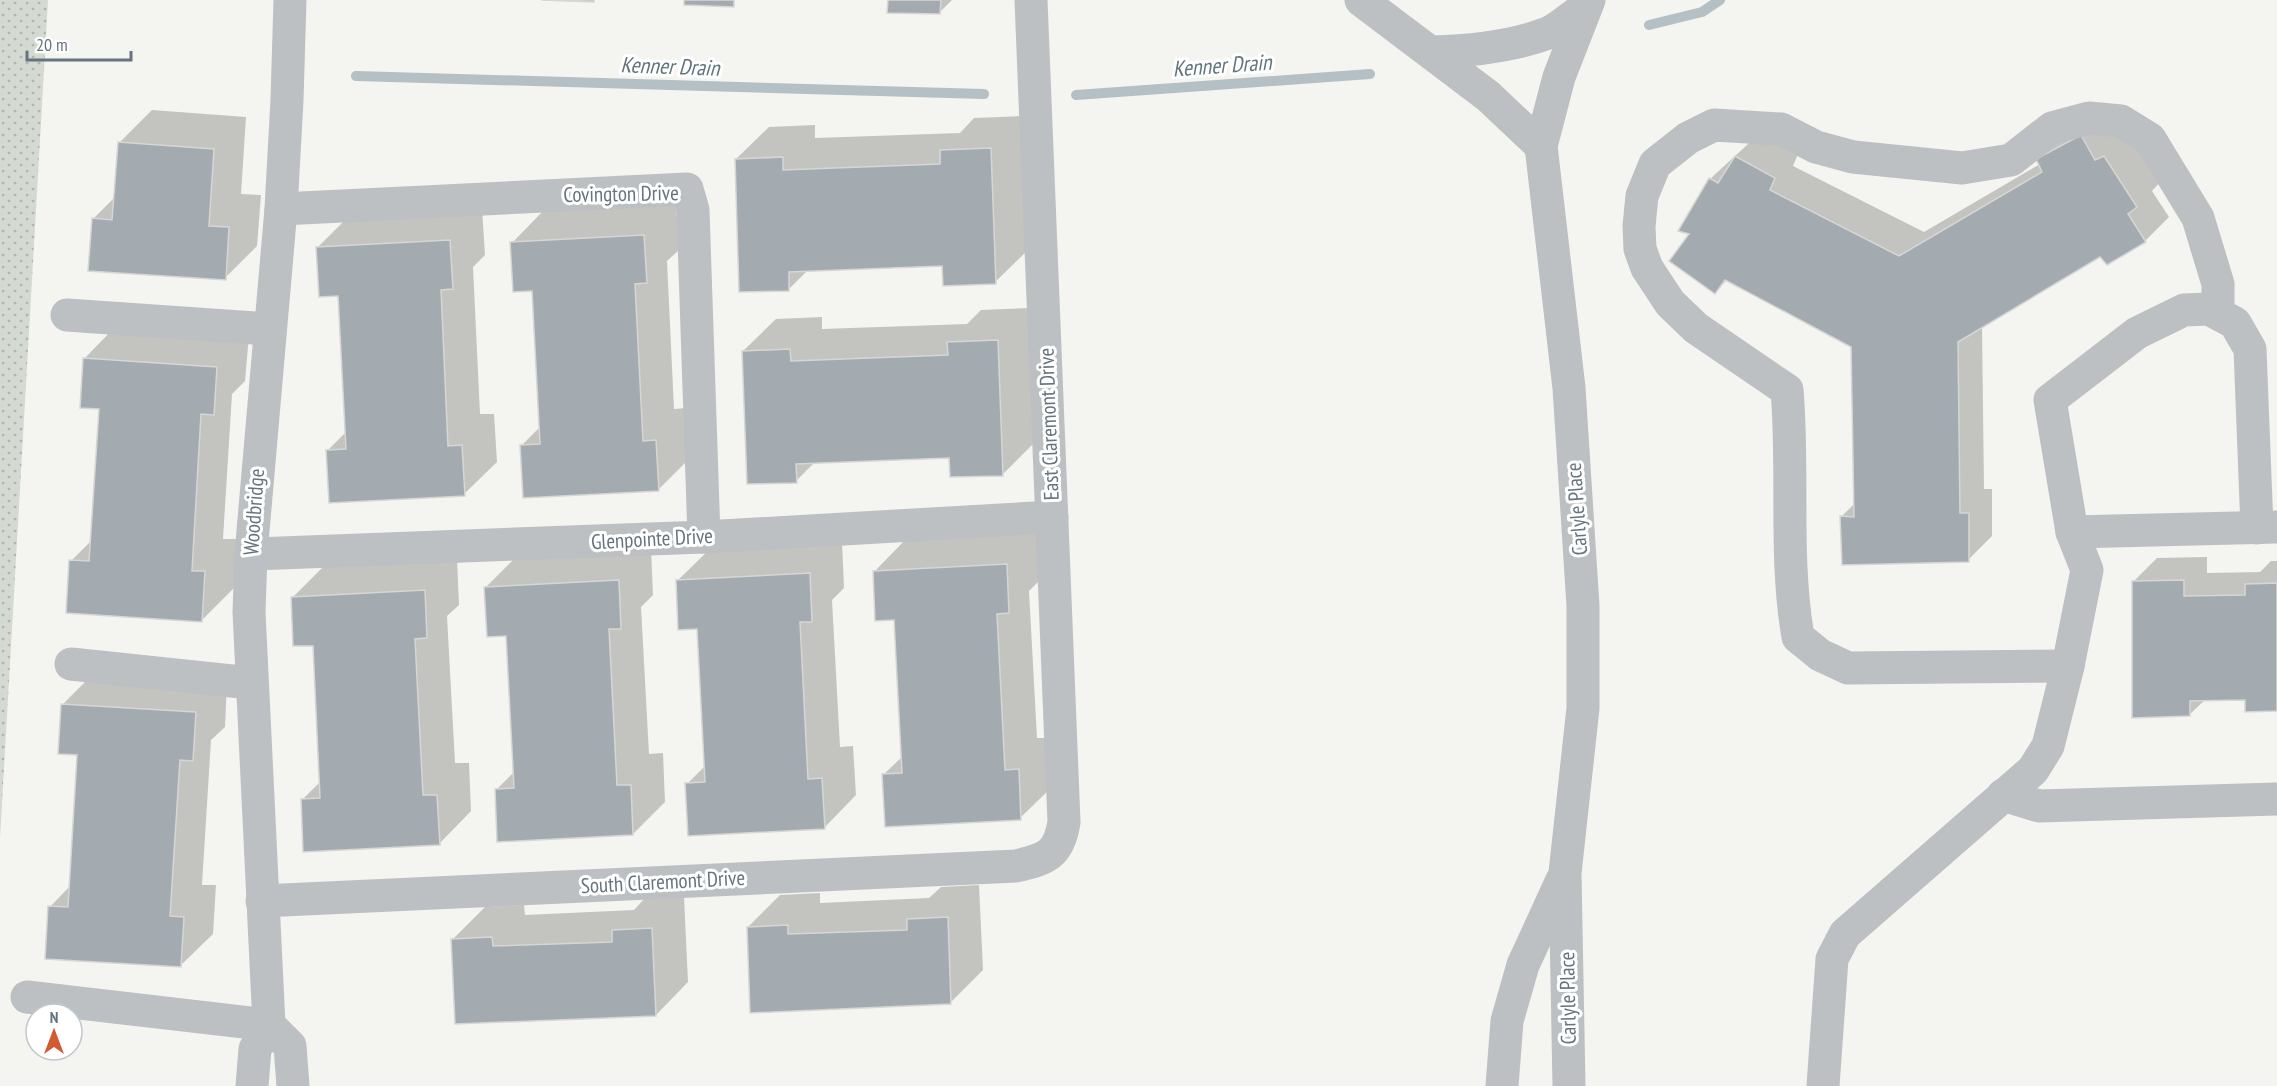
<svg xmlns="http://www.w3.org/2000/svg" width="2277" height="1086" font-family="'PT Sans Narrow',sans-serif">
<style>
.grass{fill:url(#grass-dots)}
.shadow{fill:#0003}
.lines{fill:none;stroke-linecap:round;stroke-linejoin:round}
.stream{stroke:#b5c0c4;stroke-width:10}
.building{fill:#a4abb0;stroke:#d6d6d4;stroke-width:1.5}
.minor{stroke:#bcc0c3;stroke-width:33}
.labels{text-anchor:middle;stroke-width:6;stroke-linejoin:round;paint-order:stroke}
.street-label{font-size:21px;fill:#66747f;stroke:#fff}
.water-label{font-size:22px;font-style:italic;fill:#62757c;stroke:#fff}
</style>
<defs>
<pattern id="grass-dots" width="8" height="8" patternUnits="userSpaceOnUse" patternTransform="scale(1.5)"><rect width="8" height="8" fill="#d4d9d1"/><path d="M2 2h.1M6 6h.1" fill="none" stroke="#b0b5af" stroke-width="1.8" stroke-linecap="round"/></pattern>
</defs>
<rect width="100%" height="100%" fill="#f4f4f1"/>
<!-- grass -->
<path class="grass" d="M0 0H48L0 838Z"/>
<!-- shadow -->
<g class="shadow">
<path d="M889 0H952L939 13Z"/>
<path d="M152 110 246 117 241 194 261 195 257 246 225 278 94 218 115 197 119 143Z"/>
<path d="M1023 116 1028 250 995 282 944 265 808 270 789 289 736 159 769 127 815 125V138L960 133 974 118Z"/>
<path d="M1760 133 1798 154 1793 166 1924 232 2040 164 2038 160 2062 135 2128 133 2160 182 2152 191 2169 217 2145 241 2100 255 1982 326 1984 489H1992V536L1968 560 1841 517 1855 503 1853 346 1727 280 1715 292 1691 234 1710 179Z"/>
<path d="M676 203 679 250 667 261 674 409 688 408 691 457 659 489 522 445 541 426 533 289 512 243 544 210Z"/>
<path d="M482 209 485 255 473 267 480 414H494L497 462 464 494 328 450 346 432 339 294 317 248 350 215Z"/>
<path d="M1030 308 1035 442 1003 474 951 456 816 461 796 481 743 351 776 319 822 317V329L967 324 981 310Z"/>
<path d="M116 326 249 335 245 381 232 394 223 539H237L234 588 202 620 71 561 92 540 100 408 84 359Z"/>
<path d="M1038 533 1041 579 1029 591 1037 738H1050L1053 786 1020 818 884 774 903 756 896 618 874 572 906 539Z"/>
<path d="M842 542 844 588 832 600 840 747 853 746 856 795 824 828 687 784 706 765 699 628 677 581 710 549Z"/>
<path d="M651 549 653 595 641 607 649 754 663 753 665 802 633 834 496 790 515 771 508 634 486 587 518 555Z"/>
<path d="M2207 557V573L2260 572 2271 561H2277V709L2247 699 2205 700 2189 715 2133 582 2157 558Z"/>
<path d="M457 558 459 605 447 616 455 763H469L471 811 439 844 302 800 321 781 314 644 292 598 325 565Z"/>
<path d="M95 672 227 681 225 727 211 740 202 885H216L213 934 180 966 50 907 71 885 79 753 63 704Z"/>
<path d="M979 885 983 970 950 1003 748 927 780 895 820 893V903L929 898 941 887Z"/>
<path d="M684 897 688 982 656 1015 453 939 485 907 524 905 525 915 634 910 645 898Z"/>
</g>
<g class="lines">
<!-- stream -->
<g class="stream">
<path d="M1649 25 1702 12 1720 0"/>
<path d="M356 76 984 94"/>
<path d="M1076 95 1370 74"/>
</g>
</g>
<!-- building -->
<g class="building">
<path d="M541 0H594V2Z"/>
<path d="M684 0H734V7L684 5Z"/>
<path d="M888 0H941L940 14 887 13Z"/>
<path d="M2081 135 2095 160 2104 156 2137 207 2128 214 2146 242 2107 265 2100 257 1958 342 1960 513H1969V562L1842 565 1840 516 1854 517 1851 347 1725 280 1715 294 1669 261 1689 234 1678 231 1709 178 1718 183 1735 156 1775 178 1770 190 1899 256 2042 172 2036 159Z"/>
<path d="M118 142 214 149 209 226 229 227 226 280 88 271 92 218 112 220Z"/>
<path d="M991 148 996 284 943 286 942 266 789 272V291L739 292 735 159 783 157V170L940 164V150Z"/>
<path d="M644 235 647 283 635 284 643 441 656 440 659 491 523 498 520 445 540 444 532 291 513 292 510 242Z"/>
<path d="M450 240 453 289 441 290 448 446 462 445 465 496 329 503 326 450 346 449 338 296 319 297 316 247Z"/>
<path d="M998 340 1003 476 950 477 949 458 796 464 797 483 747 484 742 351 790 349 791 361 948 355 947 342Z"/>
<path d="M83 358 217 367 214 415 201 414 192 571H205L202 622 66 613 69 560 89 561 99 409 80 408Z"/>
<path d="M1007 564 1009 613 997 614 1005 770 1019 769 1021 820 885 827 882 774 902 773 894 620 875 621 873 571Z"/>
<path d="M810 573 812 622H800L808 779 822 778 825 829 688 836 685 783 705 782 697 629 678 630 676 580Z"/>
<path d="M619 580 621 629H609L617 785H631L633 835 497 842 495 789 514 788 506 636 487 637 484 587Z"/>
<path d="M2184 580V596L2245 595V584L2277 583V711L2245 712V700L2190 701V716L2132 718V581Z"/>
<path d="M425 590 427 638 415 639 423 795H437L440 845 303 852 301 799 320 798 313 646H293L291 597Z"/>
<path d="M61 704 196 712 193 761 180 760 170 916 184 917 181 967 45 959 48 906 68 907 77 755 58 754Z"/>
<path d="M948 917 951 1004 750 1013 747 927 788 925V934L907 930V919Z"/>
<path d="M652 928 656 1016 455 1024 451 939 492 937 493 946 612 942V930Z"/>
</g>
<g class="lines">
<!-- minor -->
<g class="minor">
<path d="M1361 0 1488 96 1541 146"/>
<path d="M1431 52C1470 51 1511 47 1548 33 1560 28 1572 16 1583 9"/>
<path d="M281 209 687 189 693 210 704 537"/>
<path d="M67 315 269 329"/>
<path d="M2072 532 2277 527"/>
<path d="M251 554 704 537 1052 517"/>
<path d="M71 664 251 683"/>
<path d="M2068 666 1848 668 1820 655 1798 637C1784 556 1794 471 1787 390L1696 328 1670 303 1647 268 1640 249 1639 226 1642 196 1655 164 1688 138 1714 125 1781 129 1816 147 1853 157 1962 168 2011 160 2052 128 2089 118 2121 121 2150 139 2198 218 2218 284V313"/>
<path d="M2003 795 2039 806 2277 799"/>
<path d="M262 901 1016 866C1046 859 1059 855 1064 822L1031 0"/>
<path d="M27 997 269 1025"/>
<path d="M269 1025 290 1046 293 1086"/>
<path d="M252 1086 255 1049 269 1025 249 612 251 554 281 209 287 100 290 0"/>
<path d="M1502 1086 1507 1021 1523 965 1562 880"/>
<path d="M1569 1086 1565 873 1583 708V606L1569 388 1541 146 1559 77 1589 0"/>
<path d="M1823 1086 1832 959 1845 934 2033 770 2048 746 2068 666 2087 570 2072 532 2050 400 2137 333 2184 310 2209 309 2235 323 2250 349 2257 528"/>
</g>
</g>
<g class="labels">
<!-- street labels -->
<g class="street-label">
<text transform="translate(621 194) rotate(-1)" y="7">Covington Drive</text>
<text transform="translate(1049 424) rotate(-92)" y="7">East Claremont Drive</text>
<text transform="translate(1577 509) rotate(-94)" y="7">Carlyle Place</text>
<text transform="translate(254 512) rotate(-86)" y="7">Woodbridge</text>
<text transform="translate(652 539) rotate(-3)" y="7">Glenpointe Drive</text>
<text transform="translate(663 882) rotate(-3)" y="7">South Claremont Drive</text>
<text transform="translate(1568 998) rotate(-91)" y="7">Carlyle Place</text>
</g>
<!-- water labels -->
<g class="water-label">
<text transform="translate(1222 65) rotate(-4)" y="8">Kenner Drain</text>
<text transform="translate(670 66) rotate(2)" y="8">Kenner Drain</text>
</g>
</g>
<!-- north arrow -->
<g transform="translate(54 1032)"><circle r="28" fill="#ffffff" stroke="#c2c7cc" stroke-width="1.5"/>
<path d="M0-4.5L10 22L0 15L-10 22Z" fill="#d25933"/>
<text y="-9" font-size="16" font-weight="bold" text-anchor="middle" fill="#66747f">N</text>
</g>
<!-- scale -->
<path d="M27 51v9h104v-9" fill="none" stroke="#66747f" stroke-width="3"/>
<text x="36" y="51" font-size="18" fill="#66747f" stroke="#ffffff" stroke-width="4.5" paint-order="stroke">20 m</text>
</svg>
